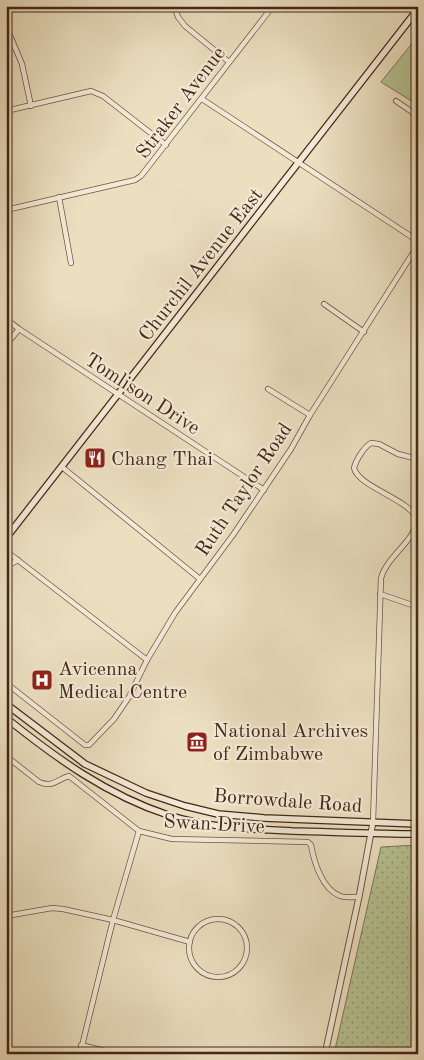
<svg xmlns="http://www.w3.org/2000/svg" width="424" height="1060" font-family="'Old Standard TT',serif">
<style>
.green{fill:#b6c293;stroke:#7e7456}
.garden{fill:url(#garden-dots);stroke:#7e7456}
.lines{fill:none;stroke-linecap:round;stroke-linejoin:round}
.minor-casing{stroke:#6e5443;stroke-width:6}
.tertiary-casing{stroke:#6e5443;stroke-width:7}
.secondary-casing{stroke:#452619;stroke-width:8}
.minor{stroke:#f2ead6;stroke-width:4.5}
.tertiary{stroke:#f2ead6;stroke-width:5}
.secondary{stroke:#f2ead6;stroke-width:5.5}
.labels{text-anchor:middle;stroke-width:4.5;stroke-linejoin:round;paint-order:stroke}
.street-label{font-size:20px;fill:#452619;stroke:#f2ead6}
.poi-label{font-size:20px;fill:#452619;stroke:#f2ead6;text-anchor:start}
</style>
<defs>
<pattern id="garden-dots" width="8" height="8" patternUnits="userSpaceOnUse" patternTransform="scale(1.25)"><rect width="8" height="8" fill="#b6c293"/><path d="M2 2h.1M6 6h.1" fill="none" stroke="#969d77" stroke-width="1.8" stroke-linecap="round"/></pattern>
</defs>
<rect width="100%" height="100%" fill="#ebdfc0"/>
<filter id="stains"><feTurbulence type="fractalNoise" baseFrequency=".004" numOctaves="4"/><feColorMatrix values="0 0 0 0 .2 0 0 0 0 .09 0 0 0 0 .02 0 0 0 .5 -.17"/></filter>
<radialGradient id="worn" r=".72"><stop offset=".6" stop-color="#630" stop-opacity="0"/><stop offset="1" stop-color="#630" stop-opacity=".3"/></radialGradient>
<!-- green -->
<path class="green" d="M418 36V105L381 82Z"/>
<!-- garden -->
<path class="garden" d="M418 845V1054H334L381 847Z"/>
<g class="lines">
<!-- minor casing -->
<g class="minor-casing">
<g id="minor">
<path d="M174 6 178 17 185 26 229 62"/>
<path d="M6 26 22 64 31 106"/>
<path d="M202 99 418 241"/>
<path d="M396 101 418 116"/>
<path d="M6 111 91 91 103 96 166 145"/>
<path d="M59 197 71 263"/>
<path d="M6 210 135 180 141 176 273 6"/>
<path d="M324 304 364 332"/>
<path d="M6 319 19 329 264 490"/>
<path d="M6 345 19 329"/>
<path d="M268 389 310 415"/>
<path d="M418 459 398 454 379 444 371 443C364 447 356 460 354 468 359 488 411 499 418 521"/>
<path d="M62 467 200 579"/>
<path d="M6 551 147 660"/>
<path d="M6 567 18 560"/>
<path d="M380 594 418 607"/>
<path d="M6 683 85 745H89L114 719 129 697 147 660 175 613 233 535 291 449 310 415 418 245"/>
<path d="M6 756 39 782C54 788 57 779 69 776L139 831 172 839 308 842 311 845C314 862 322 889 340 896 345 898 353 897 359 897"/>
<path d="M373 822 381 578C387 557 412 543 418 521"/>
<path d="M6 916 52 908 63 909 113 920 190 942"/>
<circle cx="218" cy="948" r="29"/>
<path d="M81 1045 117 1054"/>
<path d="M80 1054 113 920 139 831"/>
<path d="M406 1054 418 1047"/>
</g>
</g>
<!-- tertiary casing -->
<g class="tertiary-casing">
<path id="tertiary" d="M325 1054 359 897 373 822"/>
</g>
<!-- secondary casing -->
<g class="secondary-casing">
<g id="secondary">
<path d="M6 538 418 9"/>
<path d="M6 704 85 764 146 793 185 806 218 814 264 818 418 824"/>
<path d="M6 718C56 758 107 795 168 815 209 828 250 829 292 831 334 832 376 834 418 834"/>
</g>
</g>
<!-- minor -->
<use href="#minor" class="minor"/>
<!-- tertiary -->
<use href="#tertiary" class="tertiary"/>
<!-- secondary -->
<use href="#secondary" class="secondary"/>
</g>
<!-- icons -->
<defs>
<g id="restaurant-square" transform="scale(1.125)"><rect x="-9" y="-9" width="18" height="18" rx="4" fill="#8f2418" stroke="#f2ead6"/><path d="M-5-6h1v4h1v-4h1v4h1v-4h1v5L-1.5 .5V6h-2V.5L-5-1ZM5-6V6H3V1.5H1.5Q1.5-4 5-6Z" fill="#fff"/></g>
<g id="hospital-square" transform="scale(1.125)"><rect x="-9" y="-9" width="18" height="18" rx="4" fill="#8f2418" stroke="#f2ead6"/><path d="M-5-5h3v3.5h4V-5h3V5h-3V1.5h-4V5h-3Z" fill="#fff"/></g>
<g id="museum-square" transform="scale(1.125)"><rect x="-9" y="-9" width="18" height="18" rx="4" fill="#8f2418" stroke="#f2ead6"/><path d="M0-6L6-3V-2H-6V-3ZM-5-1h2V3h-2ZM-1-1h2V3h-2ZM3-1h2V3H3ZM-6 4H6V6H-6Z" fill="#fff"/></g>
</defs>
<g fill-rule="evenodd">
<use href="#restaurant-square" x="95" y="458"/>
<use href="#hospital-square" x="42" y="680"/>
<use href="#museum-square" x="197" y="742"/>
</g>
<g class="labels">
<!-- street labels -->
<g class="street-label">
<text transform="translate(180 102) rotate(-53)" y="7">Straker Avenue</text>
<text transform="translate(200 264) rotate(-52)" y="7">Churchil Avenue East</text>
<text transform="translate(143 393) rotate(33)" y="7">Tomlison Drive</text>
<text transform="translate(243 489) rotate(-56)" y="7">Ruth Taylor Road</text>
<text transform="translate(288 800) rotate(4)" y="7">Borrowdale Road</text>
<text transform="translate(214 823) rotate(3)" y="7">Swan Drive</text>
</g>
<!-- poi labels -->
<g class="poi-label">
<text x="111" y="465">Chang Thai</text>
<text x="58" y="675">Avicenna<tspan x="58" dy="23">Medical Centre</tspan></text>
<text x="213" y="737">National Archives<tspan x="213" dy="23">of Zimbabwe</tspan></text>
</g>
</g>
<!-- margin -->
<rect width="424" height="1060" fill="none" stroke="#ebdfc0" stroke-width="25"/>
<rect x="8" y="8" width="409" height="1045" fill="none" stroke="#452619" stroke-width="2.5"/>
<rect x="12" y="12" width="399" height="1035" fill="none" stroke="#452619"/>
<rect width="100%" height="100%" filter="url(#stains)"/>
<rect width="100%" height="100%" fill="url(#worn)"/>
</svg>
